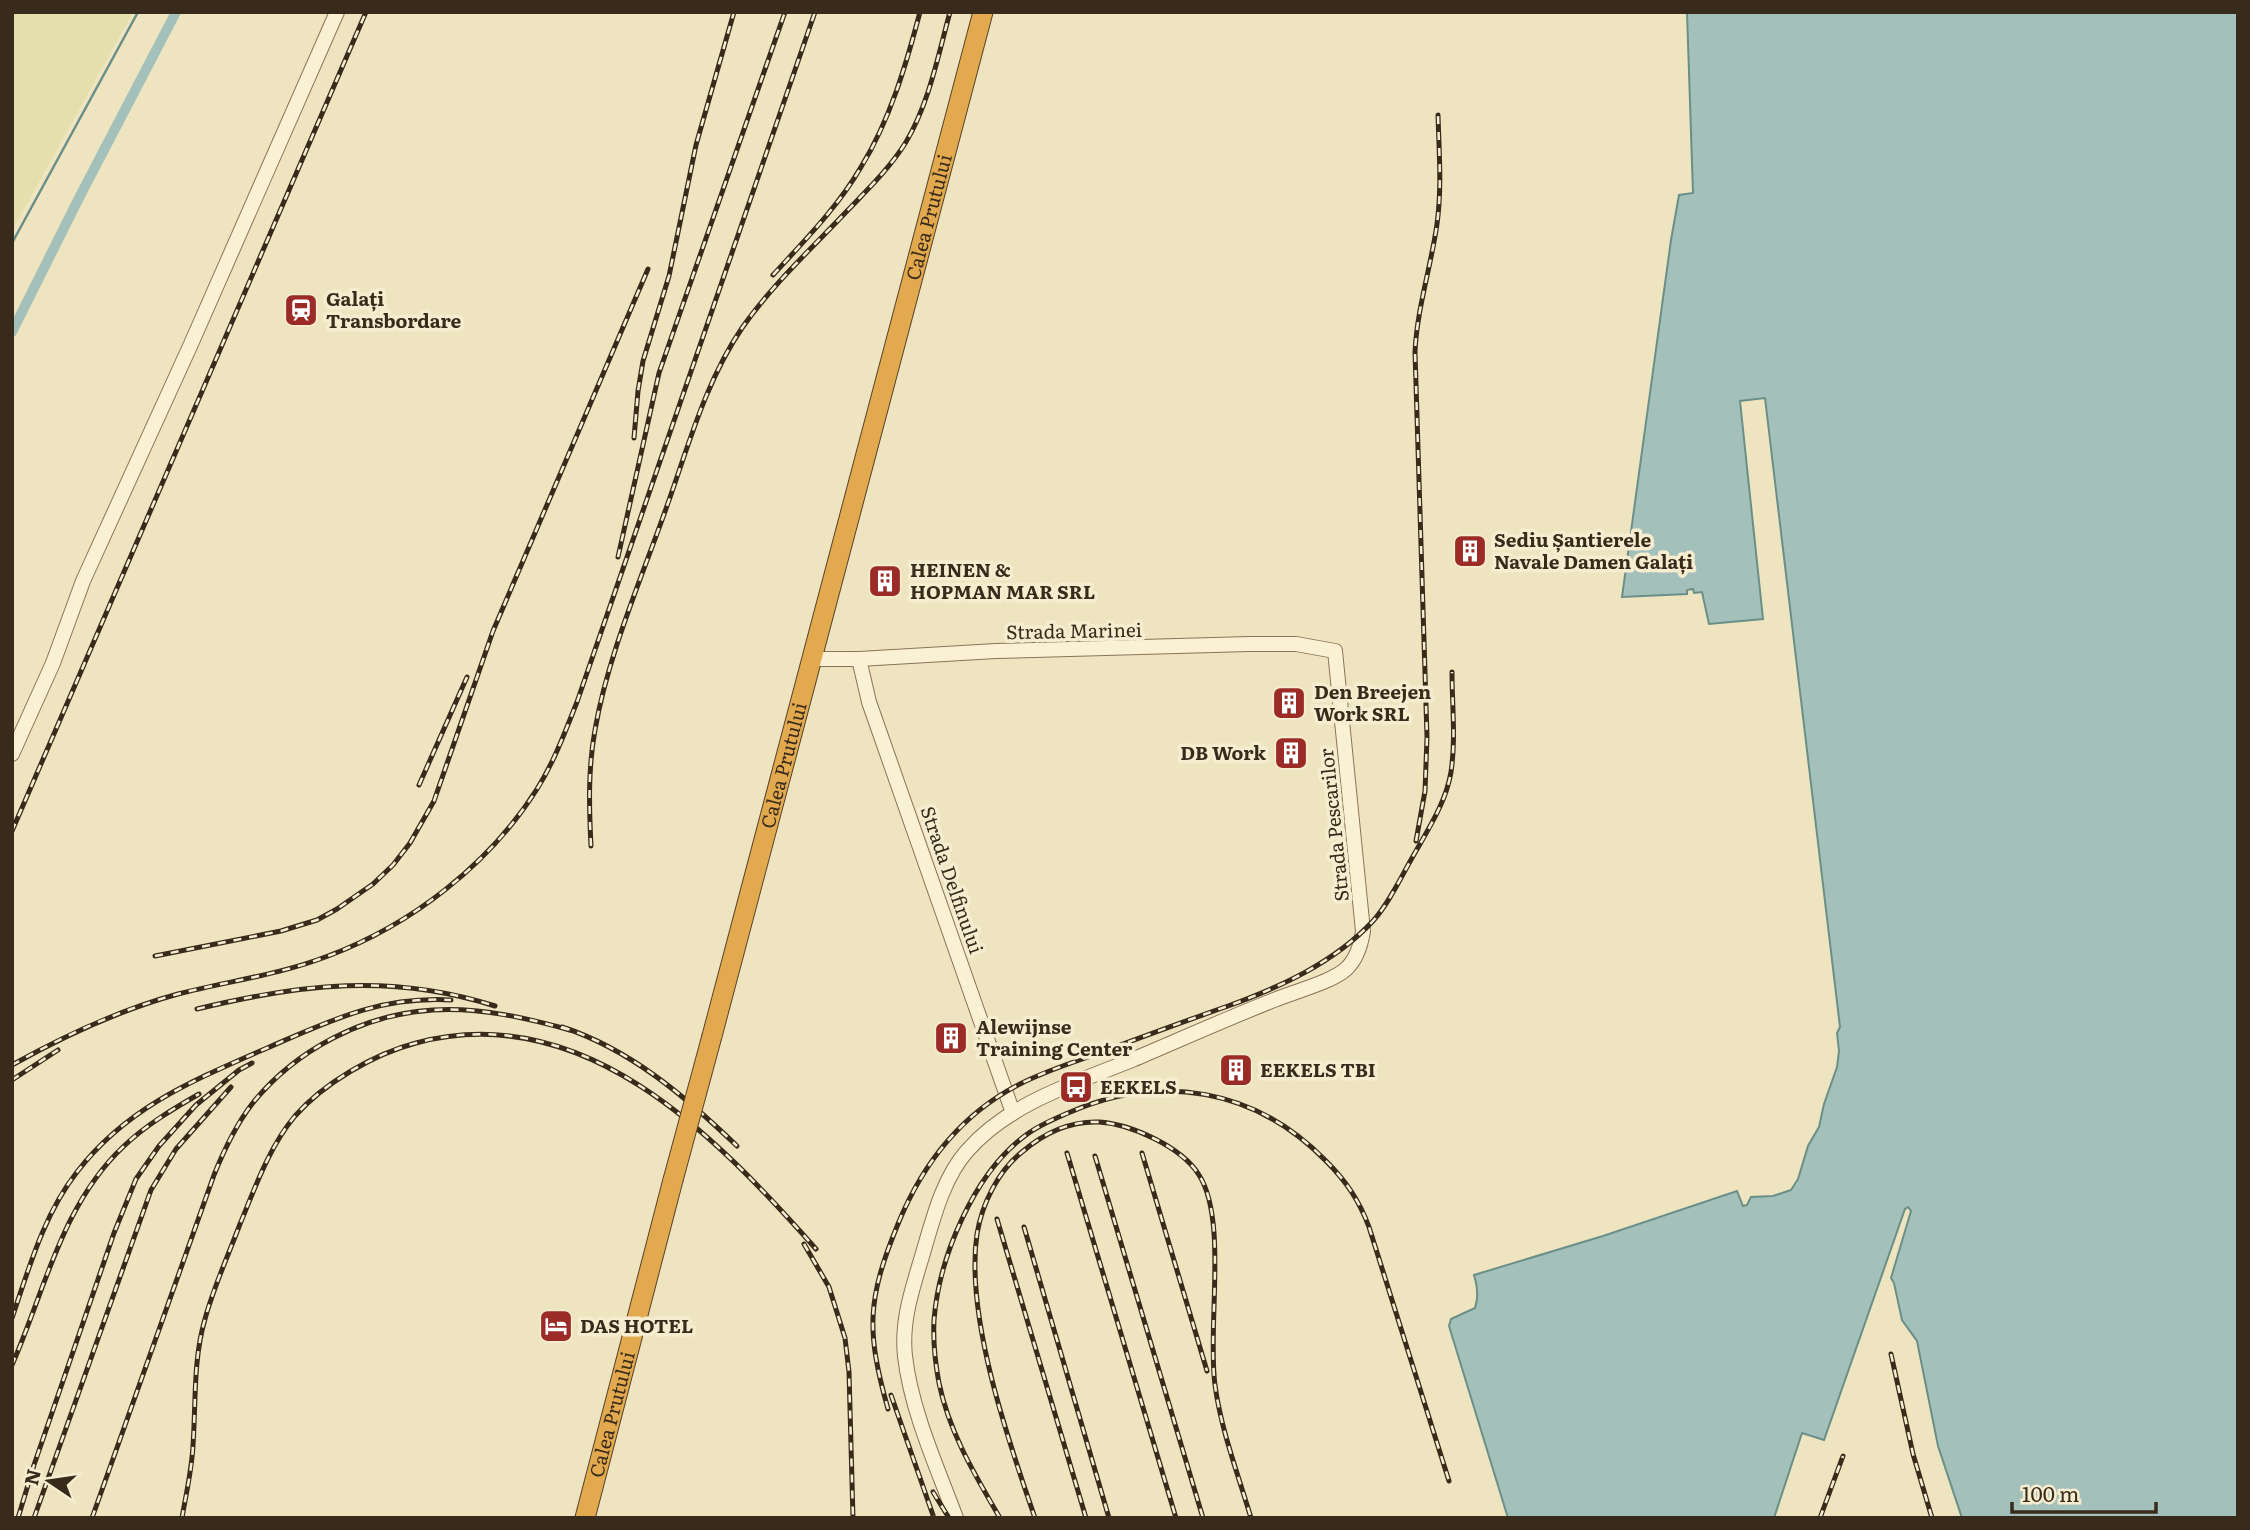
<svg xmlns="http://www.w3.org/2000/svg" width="2250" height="1530" font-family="Literata,serif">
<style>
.farmland{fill:#e5dfad}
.water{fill:#a3c1ba;stroke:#6a8f88;stroke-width:2}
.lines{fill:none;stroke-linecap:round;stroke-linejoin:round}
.stream{stroke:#6a8f88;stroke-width:2.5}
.canal{stroke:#a3c1ba;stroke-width:10}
.minor-casing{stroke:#897458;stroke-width:16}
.highway-casing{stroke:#56422c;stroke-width:21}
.minor{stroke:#faf0d4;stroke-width:14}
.highway{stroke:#e2a94e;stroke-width:19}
.rail-casing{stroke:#382b1c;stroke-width:5}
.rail{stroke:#f6edd0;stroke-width:2.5;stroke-dasharray:8;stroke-linecap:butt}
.highway-bridge-casing{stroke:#56422c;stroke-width:21;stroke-linecap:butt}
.highway-bridge{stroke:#e2a94e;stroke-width:19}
.labels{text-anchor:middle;stroke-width:7;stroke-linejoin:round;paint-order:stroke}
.street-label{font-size:19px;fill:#382b1c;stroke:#f6edd0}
.poi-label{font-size:19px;font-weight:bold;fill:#382b1c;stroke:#f6edd0;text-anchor:start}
</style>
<rect width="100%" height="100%" fill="#efe4c0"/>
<!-- farmland -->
<path class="farmland" d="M12 12H133L12 231Z"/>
<!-- water -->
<path class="water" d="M1687 12H2238V1518H1962L1938 1446 1917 1341 1902 1320 1894 1283 1891 1278 1911 1211 1908 1207 1905 1209 1824 1440 1802 1433 1774 1518H1508L1449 1326 1451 1319 1475 1308C1479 1297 1477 1285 1474 1275L1603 1236 1737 1191 1743 1206 1747 1205 1751 1197 1773 1196 1791 1190 1798 1179 1808 1146 1819 1127 1824 1104 1837 1067 1839 1051 1837 1033 1840 1027 1765 398 1740 401 1763 619 1709 624 1702 592 1694 593 1693 589 1687 590V594L1622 597 1671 240 1679 195 1693 193Z"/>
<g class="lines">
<!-- stream -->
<path class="stream" d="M12 243 138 12"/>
<!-- canal -->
<path class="canal" d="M12 332 80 196 176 12"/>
<!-- minor casing -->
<g class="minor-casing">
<g id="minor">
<path d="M812 659H859L996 651 1249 644H1296L1335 651 1363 931C1361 944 1357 959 1346 969 1332 982 1293 992 1274 1000 1226 1019 1179 1040 1132 1060 1075 1083 1009 1103 967 1151 943 1178 933 1219 923 1253 913 1287 901 1320 905 1356 911 1410 937 1467 956 1518"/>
<path d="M859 659 869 702 1013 1113"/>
<path d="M12 754 53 663 83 581 191 344 337 12"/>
</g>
</g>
<!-- highway casing -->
<g class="highway-casing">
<g id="highway">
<path id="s1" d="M712 1036 983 12"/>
<path id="s2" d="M585 1518 673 1180"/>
</g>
</g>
<!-- minor -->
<use href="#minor" class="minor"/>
<!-- highway -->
<use href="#highway" class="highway"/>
<!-- rail casing -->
<g class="rail-casing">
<g id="rail">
<path d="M773 275C804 241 838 207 861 167 890 120 906 65 920 12"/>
<path d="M634 438 638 391 643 361 669 276 696 145 734 12"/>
<path d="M618 557 659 373 785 12"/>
<path d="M419 785 467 677"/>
<path d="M12 831 366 12"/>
<path d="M1416 841 1425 791 1427 737 1415 352C1417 308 1431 267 1437 224 1442 188 1439 151 1438 115"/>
<path d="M591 846C589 807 588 768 595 730 608 654 643 575 668 503 689 444 706 381 742 328 772 285 812 248 848 210 868 189 890 168 906 142 929 103 938 56 950 12"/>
<path d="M155 956 281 931 317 920 337 909 373 884 393 865 410 843 434 801 493 631 648 269"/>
<path d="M197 1009C300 984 392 973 495 1006"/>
<path d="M562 1027C630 1049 686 1097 737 1146"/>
<path d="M12 1065C66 1035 119 1010 178 994 228 981 279 975 328 956 411 925 489 865 537 789 554 762 565 732 577 702L815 12"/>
<path d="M12 1080 58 1050"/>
<path d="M1067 1153 1176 1518"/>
<path d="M1142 1153 1207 1371"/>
<path d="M1095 1156 1203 1518"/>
<path d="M997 1219 1086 1518"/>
<path d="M1024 1227 1109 1518"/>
<path d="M804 1244 829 1287 845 1338 849 1372 853 1518"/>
<path d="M12 1318C29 1268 44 1214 77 1172 127 1107 194 1080 267 1048 330 1021 379 996 451 1000"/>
<path d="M1891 1354 1913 1454 1932 1518"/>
<path d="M12 1365C45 1290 62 1204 124 1146 146 1125 173 1109 199 1094"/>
<path d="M891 1395 934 1518"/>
<path d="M888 1409C866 1331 867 1299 898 1224 922 1165 961 1114 1020 1084 1045 1071 1072 1063 1099 1053 1142 1037 1185 1021 1228 1006 1280 987 1334 963 1373 921 1389 903 1400 879 1412 858 1427 831 1446 803 1451 772 1456 739 1452 705 1452 672"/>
<path d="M933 1492 949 1518"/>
<path d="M18 1518 34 1465 114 1233 136 1179 159 1146 196 1105 239 1070 252 1063"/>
<path d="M34 1518 151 1190 176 1149 231 1087"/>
<path d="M92 1518 214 1175C224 1150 236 1125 252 1104 295 1050 364 1014 433 1010 480 1007 526 1018 570 1030"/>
<path d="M182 1518C186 1494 192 1469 193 1445 196 1402 193 1360 205 1319 214 1286 228 1256 240 1224 255 1188 269 1147 295 1116 324 1083 374 1054 416 1043 583 998 715 1135 816 1249"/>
<path d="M1000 1518C975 1475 949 1432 939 1383 935 1362 933 1341 934 1320 939 1257 974 1173 1026 1135 1039 1125 1054 1119 1068 1113 1161 1072 1256 1089 1326 1161 1346 1181 1359 1200 1369 1227L1449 1481"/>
<path d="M1035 1518C1008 1440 965 1316 977 1234 982 1204 998 1171 1022 1152 1044 1133 1069 1121 1099 1122 1131 1124 1182 1147 1199 1175 1228 1220 1207 1328 1215 1385 1221 1430 1238 1474 1251 1518"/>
<path d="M1820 1518 1843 1456"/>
</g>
</g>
<!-- rail -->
<use href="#rail" class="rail"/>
<!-- highway-bridge casing -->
<g class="highway-bridge-casing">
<path id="highway-bridge" d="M673 1180 712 1036"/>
</g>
<!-- highway-bridge -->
<use href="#highway-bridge" class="highway-bridge"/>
</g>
<!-- icons -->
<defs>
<g id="station-square" transform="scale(1.75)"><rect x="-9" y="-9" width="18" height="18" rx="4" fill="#9a2b26" stroke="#f6edd0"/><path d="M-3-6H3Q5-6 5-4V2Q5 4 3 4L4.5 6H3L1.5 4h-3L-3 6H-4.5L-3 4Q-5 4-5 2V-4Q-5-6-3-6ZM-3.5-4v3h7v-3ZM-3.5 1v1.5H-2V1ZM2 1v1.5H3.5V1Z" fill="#fff"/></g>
<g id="building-square" transform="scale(1.75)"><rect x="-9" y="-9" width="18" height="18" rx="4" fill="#9a2b26" stroke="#f6edd0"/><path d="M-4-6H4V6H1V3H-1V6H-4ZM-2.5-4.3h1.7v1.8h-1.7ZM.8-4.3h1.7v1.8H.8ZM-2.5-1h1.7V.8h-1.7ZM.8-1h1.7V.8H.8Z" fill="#fff"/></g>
<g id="bus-square" transform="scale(1.75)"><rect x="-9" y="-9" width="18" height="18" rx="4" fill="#9a2b26" stroke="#f6edd0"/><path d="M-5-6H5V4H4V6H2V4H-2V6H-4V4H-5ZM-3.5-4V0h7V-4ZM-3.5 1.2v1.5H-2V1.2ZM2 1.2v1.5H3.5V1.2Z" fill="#fff"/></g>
<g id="hotel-square" transform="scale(1.75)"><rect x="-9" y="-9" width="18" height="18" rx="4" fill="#9a2b26" stroke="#f6edd0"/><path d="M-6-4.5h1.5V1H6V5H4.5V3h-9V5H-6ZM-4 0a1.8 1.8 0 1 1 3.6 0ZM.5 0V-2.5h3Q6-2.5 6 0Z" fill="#fff"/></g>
</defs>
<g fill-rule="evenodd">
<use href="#station-square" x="301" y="310"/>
<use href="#building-square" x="1470" y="551"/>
<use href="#building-square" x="885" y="581"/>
<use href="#building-square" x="1289" y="703"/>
<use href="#building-square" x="1291" y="753"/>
<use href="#building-square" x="951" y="1038"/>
<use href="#building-square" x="1236" y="1070"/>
<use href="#bus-square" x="1076" y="1087"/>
<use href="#hotel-square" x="556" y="1326"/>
</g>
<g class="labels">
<!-- street labels -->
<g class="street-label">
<text dy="7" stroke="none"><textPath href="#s1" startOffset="847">Calea Prutului</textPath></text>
<text transform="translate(1074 631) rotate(-1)" y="7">Strada Marinei</text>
<text dy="7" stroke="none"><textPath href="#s1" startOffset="280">Calea Prutului</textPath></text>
<text transform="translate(1334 825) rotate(-96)" y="7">Strada Pescarilor</text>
<text transform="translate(952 880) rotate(71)" y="7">Strada Delfinului</text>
<text dy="7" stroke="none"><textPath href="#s2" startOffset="107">Calea Prutului</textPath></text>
</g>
<!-- poi labels -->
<g class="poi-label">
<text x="326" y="306">Galați<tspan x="326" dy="22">Transbordare</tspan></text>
<text x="1494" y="547">Sediu Șantierele<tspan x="1494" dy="22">Navale Damen Galați</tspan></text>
<text x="910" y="577">HEINEN &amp;<tspan x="910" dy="22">HOPMAN MAR SRL</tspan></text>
<text x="1314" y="699">Den Breejen<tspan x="1314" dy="22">Work SRL</tspan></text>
<text x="1266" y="760" text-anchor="end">DB Work</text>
<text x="976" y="1034">Alewijnse<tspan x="976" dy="22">Training Center</tspan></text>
<text x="1260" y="1077">EEKELS TBI</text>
<text x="1100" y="1094">EEKELS</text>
<text x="580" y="1333">DAS HOTEL</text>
</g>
</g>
<!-- border -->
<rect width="2250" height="1530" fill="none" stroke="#382b1c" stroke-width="28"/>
<!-- north arrow -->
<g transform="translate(49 1481) rotate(283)" stroke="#f6edd0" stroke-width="5" paint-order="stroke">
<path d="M0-5L12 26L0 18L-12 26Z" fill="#382b1c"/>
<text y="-10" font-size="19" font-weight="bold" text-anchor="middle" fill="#382b1c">N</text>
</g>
<!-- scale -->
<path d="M2012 1502v10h144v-10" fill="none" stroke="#382b1c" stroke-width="3.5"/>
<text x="2022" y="1502" font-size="21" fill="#382b1c" stroke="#f6edd0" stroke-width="5" paint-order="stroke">100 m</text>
</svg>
